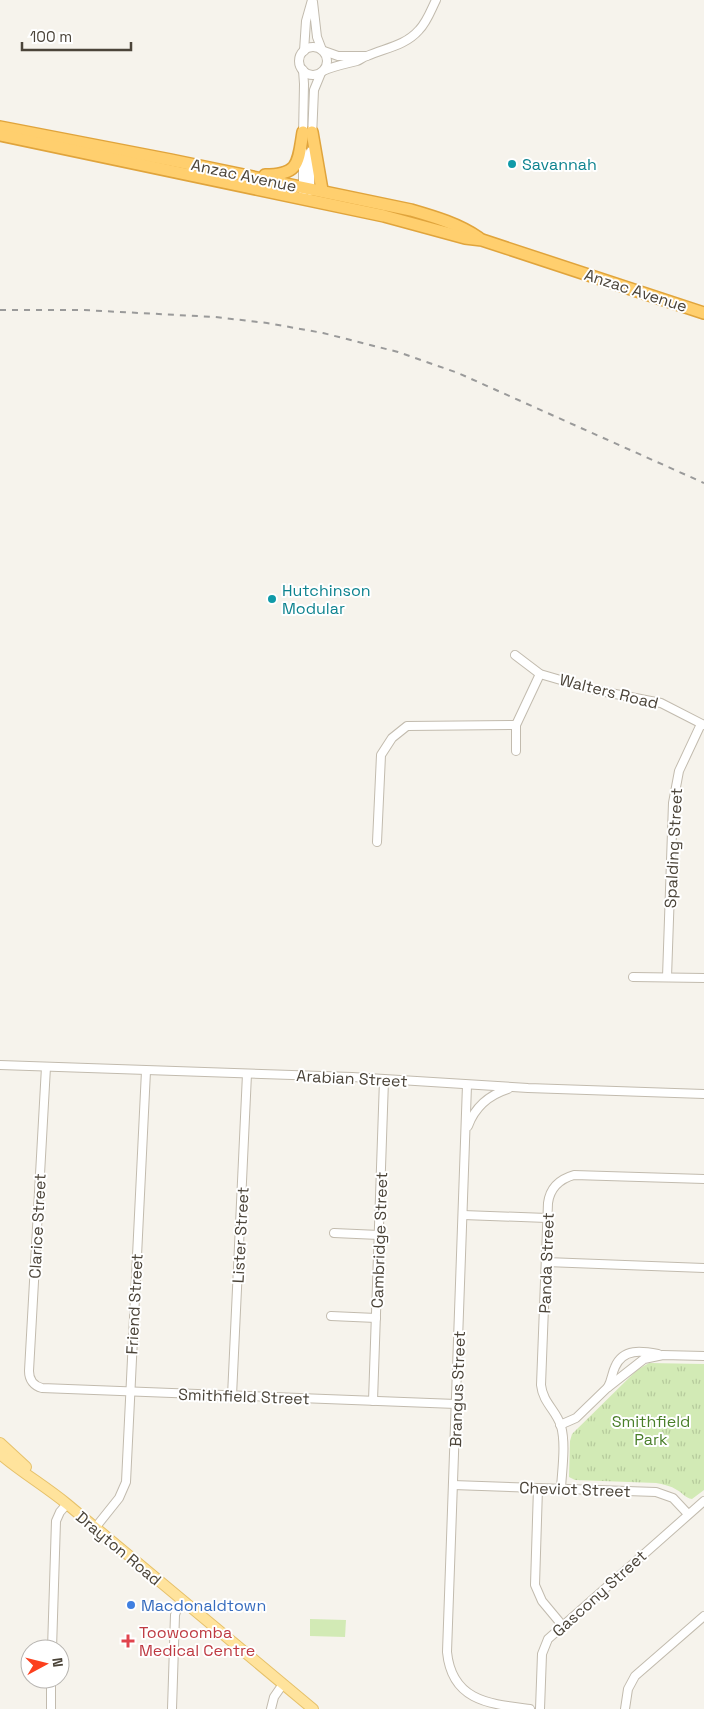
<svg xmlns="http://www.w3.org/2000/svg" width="704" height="1709" font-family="'Space Grotesk',sans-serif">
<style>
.park{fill:url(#park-tufts)}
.garden{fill:#d2eab5}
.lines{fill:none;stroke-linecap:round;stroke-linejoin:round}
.minor-casing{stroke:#c2bbae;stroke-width:10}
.major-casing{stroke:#e6c16a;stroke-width:12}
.highway-casing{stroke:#e0a43c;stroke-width:14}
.minor{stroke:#fff;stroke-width:8}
.major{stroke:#ffe39c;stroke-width:10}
.highway{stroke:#ffcf6e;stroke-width:11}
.rail{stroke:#9a9a9a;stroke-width:2;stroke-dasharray:6 6;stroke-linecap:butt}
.culture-dot{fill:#0f9aa8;stroke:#fff;stroke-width:2}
.shop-dot{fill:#3f7fe0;stroke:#fff;stroke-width:2}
.health-dot{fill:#e0444e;stroke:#fff;stroke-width:2}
.labels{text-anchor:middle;stroke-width:4;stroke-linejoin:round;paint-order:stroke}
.culture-label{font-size:16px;fill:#0d838f;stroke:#fff;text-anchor:start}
.street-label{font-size:16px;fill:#4b4439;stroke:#fff}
.park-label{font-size:16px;fill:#4a7f2a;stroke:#fff}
.shop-label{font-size:16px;fill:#366cbe;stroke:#fff;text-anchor:start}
.health-label{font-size:16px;fill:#be3a42;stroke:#fff;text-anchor:start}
</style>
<defs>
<pattern id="park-tufts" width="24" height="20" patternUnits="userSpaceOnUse" patternTransform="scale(1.25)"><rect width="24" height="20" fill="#d2eab5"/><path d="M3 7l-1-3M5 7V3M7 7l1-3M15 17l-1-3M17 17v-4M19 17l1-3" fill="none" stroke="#b6ca9c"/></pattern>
</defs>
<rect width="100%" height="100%" fill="#f6f3ec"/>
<!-- park -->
<path class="park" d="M649 1363 704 1364V1490L692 1499C685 1498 683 1493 677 1490 671 1486 663 1484 656 1483L575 1480 569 1477 570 1441 572 1434 637 1370Z"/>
<!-- garden -->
<path class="garden" d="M310 1619 346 1620 345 1637 310 1636Z"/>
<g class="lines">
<!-- minor casing -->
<g class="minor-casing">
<g id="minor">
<path d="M313 2 317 37 322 50"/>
<circle cx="313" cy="61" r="14"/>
<path d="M304 51 306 21 312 0"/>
<path d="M324 51 338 56H366"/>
<path d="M323 71C334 66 345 64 357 61 360 60 363 57 367 56 385 48 405 46 419 30 427 22 431 10 436 0"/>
<path d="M303 136 304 84 303 70"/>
<path d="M312 137 314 90 321 73"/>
<path d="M303 152V191"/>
<path d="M310 191 311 151"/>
<path d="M515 655 540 674 595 690 661 703 704 725"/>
<path d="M516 751V725L540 674"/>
<path d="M377 842 381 755 392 738 407 726 516 725"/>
<path d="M633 977 704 978"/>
<path d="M667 977 673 803 679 771 701 724"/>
<path d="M0 1065 352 1077 528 1088 704 1094"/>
<path d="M46 1067 29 1371C29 1380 34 1386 42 1388L456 1404"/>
<path d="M467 1085 447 1652C452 1702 491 1704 530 1709"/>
<path d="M468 1126C475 1107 489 1095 508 1089"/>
<path d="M463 1215 547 1218"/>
<path d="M334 1233 379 1235"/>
<path d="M546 1262 704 1268"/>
<path d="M331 1316 376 1318"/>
<path d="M608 1387C612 1380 612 1373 615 1367 623 1348 642 1351 658 1354"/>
<path d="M232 1396 247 1074"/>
<path d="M373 1401 384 1080"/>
<path d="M560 1425 576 1418 607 1388 644 1359 663 1355 704 1356"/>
<path d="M453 1485 656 1492 673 1498 688 1514"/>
<path d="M538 1488 535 1585 542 1601 562 1625"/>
<path d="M561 1488C562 1470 566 1444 561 1426 556 1410 543 1403 541 1385L548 1203C550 1188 560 1179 574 1175L704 1179"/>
<path d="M95 1528 119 1498 126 1482 146 1071"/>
<path d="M52 1649 56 1521 60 1512 67 1504"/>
<path d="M51 1709V1679"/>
<path d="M172 1709 175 1615 178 1606 182 1601"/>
<path d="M271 1709 274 1697 283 1684"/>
<path d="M540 1709 542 1654 548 1639 704 1501"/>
<path d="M625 1709 628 1689 635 1676 704 1616"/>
</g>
</g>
<!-- major casing -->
<g class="major-casing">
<g id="major">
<path d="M0 1443 26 1467"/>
<path d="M0 1454C21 1472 45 1486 67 1504L313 1709"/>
</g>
</g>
<!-- highway casing -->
<g class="highway-casing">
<g id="highway">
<path d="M0 127 171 160 411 210C435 217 459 224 479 238"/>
<path d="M312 132 322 190"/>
<path d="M0 135 384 216 465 238 482 240 704 313"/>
<path d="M265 175C300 175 298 162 303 132"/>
</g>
</g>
<!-- minor -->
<use href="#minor" class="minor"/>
<!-- major -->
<use href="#major" class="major"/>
<!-- highway -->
<use href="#highway" class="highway"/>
<!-- rail -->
<path class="rail" d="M0 310H83L215 317 267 323 323 333 398 352 458 373 704 483"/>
</g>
<!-- markers -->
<g class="culture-dot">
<circle cx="512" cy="164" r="5"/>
<circle cx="272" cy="599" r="5"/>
</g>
<circle class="shop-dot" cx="131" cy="1605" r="5"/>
<path class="health-dot" d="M125.5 1633.5h5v5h5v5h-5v5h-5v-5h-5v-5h5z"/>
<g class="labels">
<!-- culture labels -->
<g class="culture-label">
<text x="522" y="170">Savannah</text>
<text x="282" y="596">Hutchinson<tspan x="282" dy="18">Modular</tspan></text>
</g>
<!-- street labels -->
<g class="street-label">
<text transform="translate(244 175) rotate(12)" y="6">Anzac Avenue</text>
<text transform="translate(636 290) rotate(18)" y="6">Anzac Avenue</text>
<text transform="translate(609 691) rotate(14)" y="6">Walters Road</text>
<text transform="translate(673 848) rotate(-87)" y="6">Spalding Street</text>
<text transform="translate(352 1078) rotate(3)" y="6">Arabian Street</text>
<text transform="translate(37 1226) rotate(-87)" y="6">Clarice Street</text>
<text transform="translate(240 1235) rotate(-87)" y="6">Lister Street</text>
<text transform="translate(379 1240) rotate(-88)" y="6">Cambridge Street</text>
<text transform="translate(546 1263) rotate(-88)" y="6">Panda Street</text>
<text transform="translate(134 1304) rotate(-87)" y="6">Friend Street</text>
<text transform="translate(457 1389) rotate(-88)" y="6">Brangus Street</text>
<text transform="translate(244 1396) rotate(2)" y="6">Smithfield Street</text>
<text transform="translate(575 1489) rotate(2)" y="6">Cheviot Street</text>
<text transform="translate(119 1548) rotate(40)" y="6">Drayton Road</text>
<text transform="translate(599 1593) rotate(-42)" y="6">Gascony Street</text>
</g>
<!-- park labels -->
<g class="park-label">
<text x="651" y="1427">Smithfield<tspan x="651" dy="18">Park</tspan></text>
</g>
<!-- shop labels -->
<g class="shop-label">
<text x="141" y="1611">Macdonaldtown</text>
</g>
<!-- health labels -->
<g class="health-label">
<text x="139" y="1638">Toowoomba<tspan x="139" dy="18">Medical Centre</tspan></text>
</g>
</g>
<!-- north arrow -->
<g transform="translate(45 1664) rotate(83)"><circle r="24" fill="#ffffff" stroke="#b7b4b0"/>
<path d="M0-4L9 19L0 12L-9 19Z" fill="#fc3f1d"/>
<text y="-8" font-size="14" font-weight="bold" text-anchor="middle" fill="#4b4439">N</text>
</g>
<!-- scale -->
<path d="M22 42v8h109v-8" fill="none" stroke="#4b4439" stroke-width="2.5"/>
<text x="30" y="42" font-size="15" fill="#4b4439" stroke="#ffffff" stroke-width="4" paint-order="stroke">100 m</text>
</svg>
